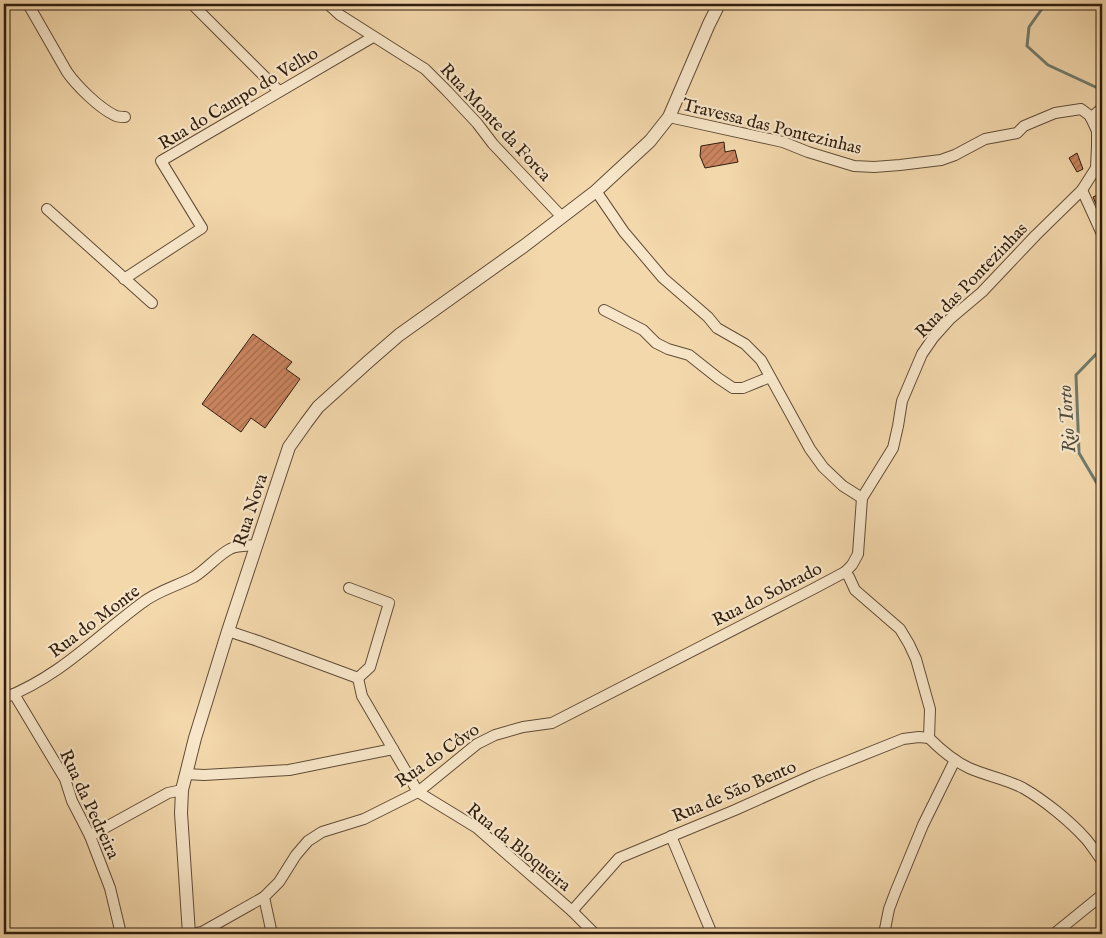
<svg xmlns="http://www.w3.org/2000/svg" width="1106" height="938" font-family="'IM FELL English',serif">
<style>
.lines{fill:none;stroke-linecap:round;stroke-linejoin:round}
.stream{stroke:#707b6e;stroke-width:3}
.building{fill:url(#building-hatch);stroke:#301d0f}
.minor-casing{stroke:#614c36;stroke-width:12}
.tertiary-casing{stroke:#614c36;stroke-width:14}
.minor{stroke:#f7e6c9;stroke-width:10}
.tertiary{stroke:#f7e6c9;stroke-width:12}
.labels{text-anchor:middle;stroke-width:4.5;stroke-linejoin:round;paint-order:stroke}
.street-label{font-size:18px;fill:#301d0f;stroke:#f7e6c9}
.water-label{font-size:19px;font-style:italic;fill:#504c3f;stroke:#f7e6c9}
</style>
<defs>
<pattern id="building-hatch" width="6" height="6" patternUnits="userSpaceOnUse" patternTransform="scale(1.25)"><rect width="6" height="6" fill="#cb855f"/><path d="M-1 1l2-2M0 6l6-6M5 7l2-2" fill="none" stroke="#a56c4d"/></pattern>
</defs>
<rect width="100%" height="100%" fill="#f3d8ac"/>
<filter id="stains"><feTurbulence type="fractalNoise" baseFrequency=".004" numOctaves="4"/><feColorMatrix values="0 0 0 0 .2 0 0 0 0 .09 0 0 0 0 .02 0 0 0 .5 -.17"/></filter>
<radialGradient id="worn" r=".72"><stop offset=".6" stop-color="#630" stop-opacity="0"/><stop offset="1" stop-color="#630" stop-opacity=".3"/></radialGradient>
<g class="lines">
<!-- stream -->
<g class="stream">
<path d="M1047 4 1044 6 1029 27 1027 46 1048 65 1102 90"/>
<path d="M1102 348 1076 375 1079 453 1102 492"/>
</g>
</g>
<!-- building -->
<g class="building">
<path d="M724 142 725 152 735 150 738 162 705 168 700 156 701 146Z"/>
<path d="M1077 153 1083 169 1077 172 1069 158Z"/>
<path d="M1102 193V218L1093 197Z"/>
<path d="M253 334 292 362 286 369 300 379 265 428 251 418 241 432 202 404Z"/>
</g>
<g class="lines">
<!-- minor casing -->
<g class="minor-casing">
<g id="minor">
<path d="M28 4 67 72C77 86 98 107 114 115 117 117 121 117 125 117"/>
<path d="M192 4 279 91"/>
<path d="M328 4 340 15 425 69 447 91 477 123 493 144 562 217"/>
<path d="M669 117 783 142 808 152 854 166 874 167 900 165 941 160 955 155 985 139 1017 133 1024 126 1055 113 1081 109 1089 115 1091 118"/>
<path d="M1082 190 1102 234"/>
<path d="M596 191 624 232 663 278 708 317 717 328 745 344 761 360 810 449 823 467 843 486 862 498"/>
<path d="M47 209 152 303"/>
<path d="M124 279 202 228 161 161 373 37"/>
<path d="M604 310 643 330 656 343 668 349 689 355 718 378 733 388H743L770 377"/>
<path d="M845 572 849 577 855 590 900 629 909 644 916 659 930 709 929 738C941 750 954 761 969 768 987 776 1006 779 1023 788 1044 800 1070 821 1086 839 1092 846 1097 854 1102 861"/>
<path d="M349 588 389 603 370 667 358 678"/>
<path d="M228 631 258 641 358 678"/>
<path d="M358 678 362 696 418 792 477 828 572 911 595 934"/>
<path d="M14 694 65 779 72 801 90 836 110 888 121 934"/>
<path d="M4 698C59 677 96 637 142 603 157 591 177 586 194 577 206 570 218 555 230 549 237 545 249 546 257 545"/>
<path d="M186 774 204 775 289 770 393 749"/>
<path d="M90 836 168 793 182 790"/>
<path d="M671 836 712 934"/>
<path d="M572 911 619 858 735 810 813 775 903 739 919 737 929 738"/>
<path d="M192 934 202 932 264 897"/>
<path d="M272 934 264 897 279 882 296 855 308 841 322 832 364 819 418 792 477 744 495 735 523 727 552 723 813 589 845 572 852 565 858 554 862 498 893 448 898 426 902 401 922 354 933 338 950 319 982 292 1036 235 1082 190 1096 168 1097 146V131L1091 118 1102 108"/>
<path d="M884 934 889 909 895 893 923 825 955 760"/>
<path d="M1054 934 1102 895"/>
</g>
</g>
<!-- tertiary casing -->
<g class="tertiary-casing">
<path id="tertiary" d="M189 934 181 813 182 790 195 738 228 631 289 447 306 423 318 407 369 361 399 335 524 246 596 191 650 141 669 117 709 24 719 4"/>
</g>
<!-- minor -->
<use href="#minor" class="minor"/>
<!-- tertiary -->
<use href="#tertiary" class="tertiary"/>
</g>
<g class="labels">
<!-- street labels -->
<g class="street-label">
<text transform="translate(238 98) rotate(-31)" y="6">Rua do Campo do Velho</text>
<text transform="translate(496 122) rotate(47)" y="6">Rua Monte da Forca</text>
<text transform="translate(772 126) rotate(14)" y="6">Travessa das Pontezinhas</text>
<text transform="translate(971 280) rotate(-46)" y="6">Rua das Pontezinhas</text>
<text transform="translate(250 510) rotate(-72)" y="6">Rua Nova</text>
<text transform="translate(767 594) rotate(-27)" y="6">Rua do Sobrado</text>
<text transform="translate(94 621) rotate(-37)" y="6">Rua do Monte</text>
<text transform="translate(437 755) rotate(-35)" y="6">Rua do Côvo</text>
<text transform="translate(734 791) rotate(-23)" y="6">Rua de São Bento</text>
<text transform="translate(90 804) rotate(65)" y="6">Rua da Pedreira</text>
<text transform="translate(519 847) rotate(39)" y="6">Rua da Bloqueira</text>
</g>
<!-- water labels -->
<g class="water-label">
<text transform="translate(1066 419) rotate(-94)" y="7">Rio Torto</text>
</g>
</g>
<!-- margin -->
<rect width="1106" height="938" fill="none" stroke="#f3d8ac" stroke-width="20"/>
<rect x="5" y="5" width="1096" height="928" fill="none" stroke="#301d0f" stroke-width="2.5"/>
<rect x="10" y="10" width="1086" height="918" fill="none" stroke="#301d0f"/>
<rect width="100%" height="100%" filter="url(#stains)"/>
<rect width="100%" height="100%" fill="url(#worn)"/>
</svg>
